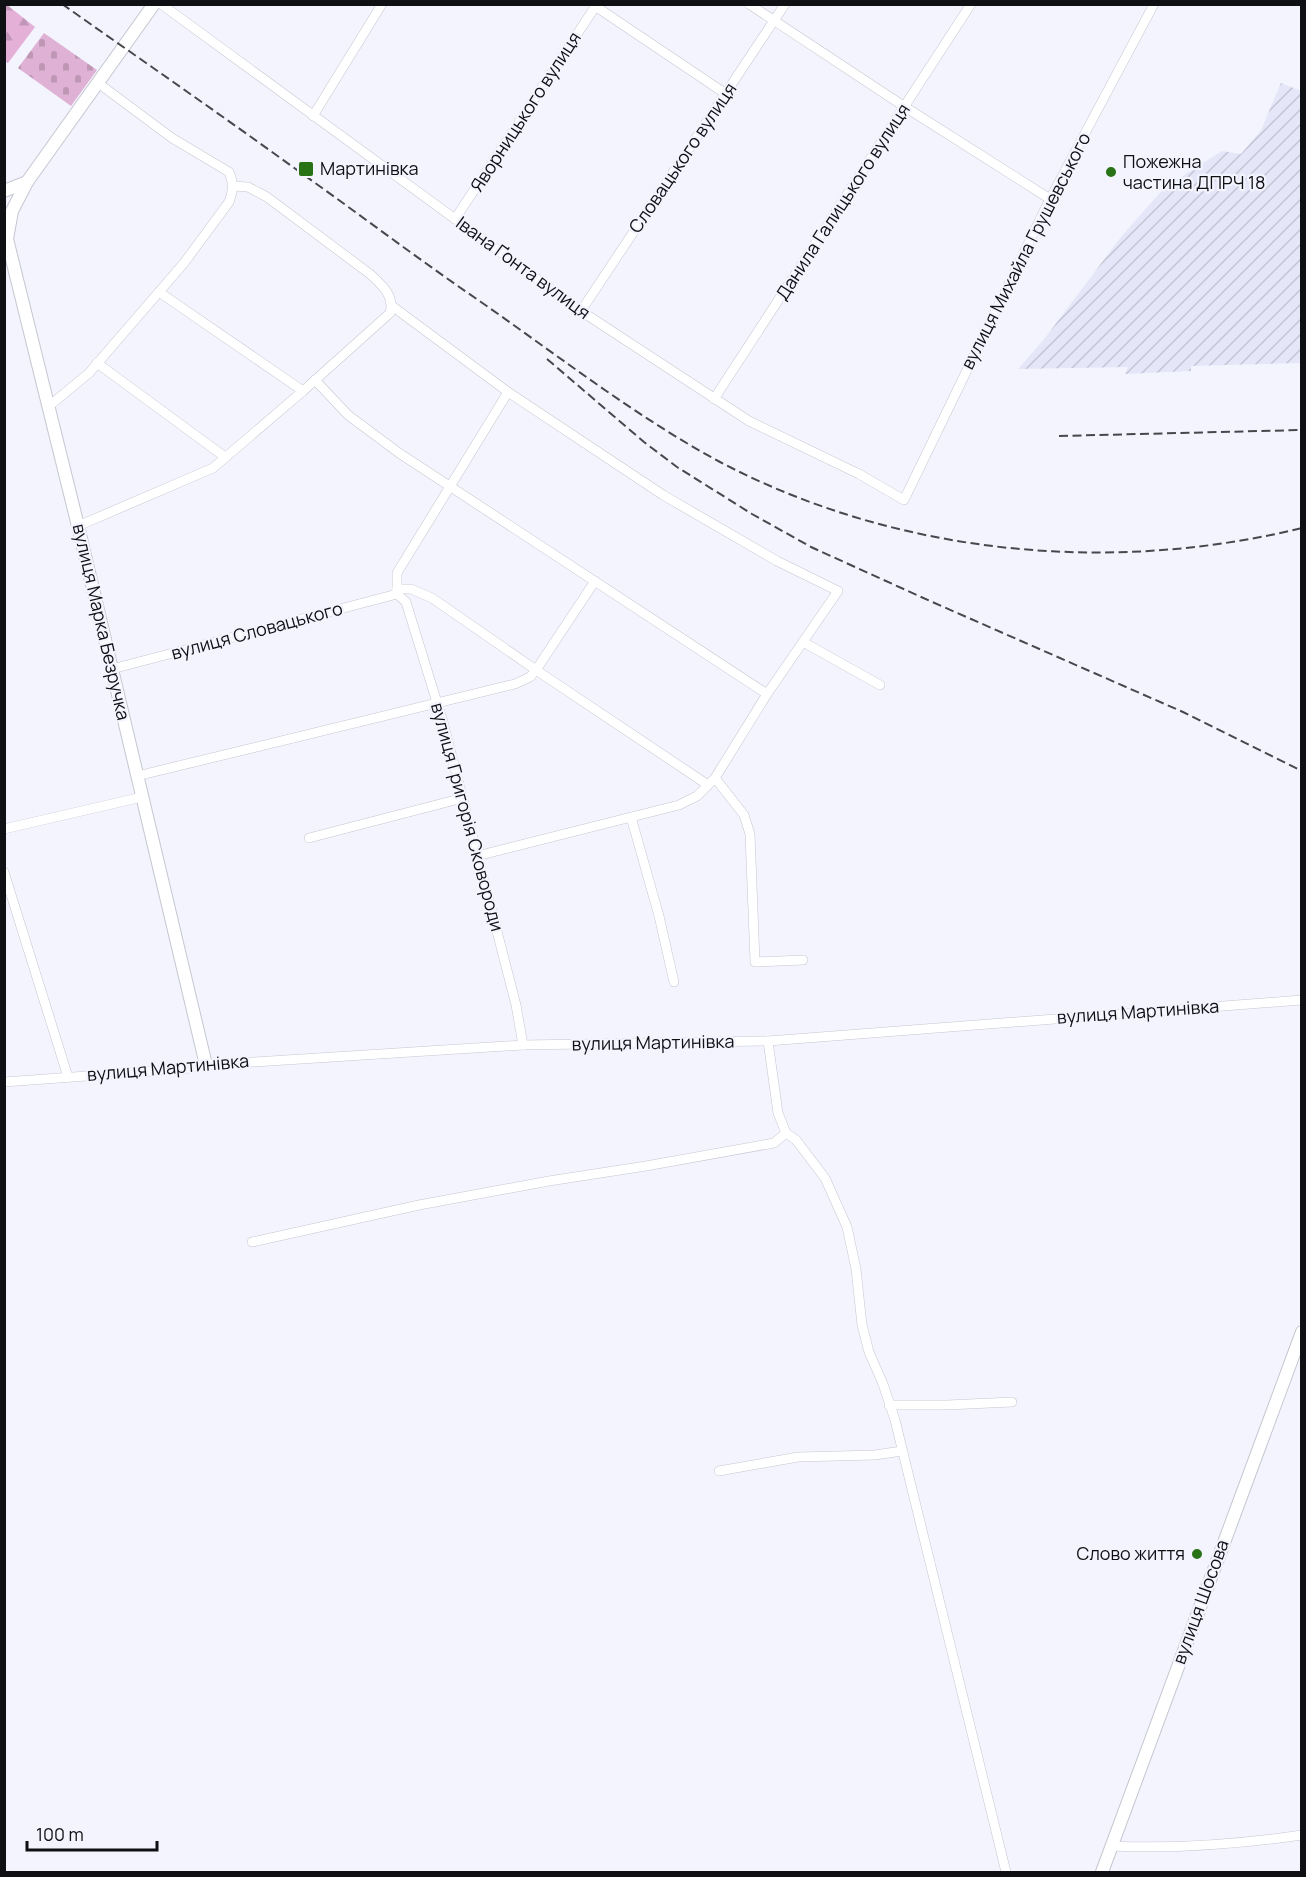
<svg xmlns="http://www.w3.org/2000/svg" width="1306" height="1877" font-family="Manrope,sans-serif">
<style>
.industrial{fill:url(#industrial-furrows)}
.forest{fill:url(#forest-firs)}
.cemetery{fill:url(#cemetery-stones)}
.lines{fill:none;stroke-linecap:round;stroke-linejoin:round}
.street-casing{stroke:#c5c7d0;stroke-width:10}
.secondary-casing{stroke:#c5c7d0;stroke-width:14}
.street{stroke:#fff;stroke-width:9}
.secondary{stroke:#fff;stroke-width:12}
.rail{stroke:#47484c;stroke-width:2;stroke-dasharray:9 4.5;stroke-linecap:butt}
.poi-dot{fill:#287316;stroke:#f3f4fe;stroke-width:2}
.labels{text-anchor:middle;stroke-width:4.5;stroke-linejoin:round;paint-order:stroke}
.street-label{font-size:18px;fill:#0f1013;stroke:#f3f4fe}
.poi-label{font-size:18px;fill:#0f1013;stroke:#f3f4fe;text-anchor:start}
</style>
<defs>
<pattern id="industrial-furrows" width="10" height="10" patternUnits="userSpaceOnUse" patternTransform="scale(1.5)"><rect width="10" height="10" fill="#e5e7f8"/><path d="M-1 1l2-2M0 10L10 0M9 11l2-2" fill="none" stroke="#c3c5d4"/></pattern>
<pattern id="forest-firs" width="22" height="20" patternUnits="userSpaceOnUse" patternTransform="scale(1.5)"><rect width="22" height="20" fill="#e4b0d8"/><path d="M5 1l3.5 6h-7zM16 11l3.5 6h-7z" fill="#c296b8"/></pattern>
<pattern id="cemetery-stones" width="16" height="16" patternUnits="userSpaceOnUse" patternTransform="scale(1.5)"><rect width="16" height="16" fill="#dfb1d4"/><path d="M2 7V4a2 2 0 0 1 4 0v3zM10 15v-3a2 2 0 0 1 4 0v3z" fill="#be97b5"/></pattern>
</defs>
<rect width="100%" height="100%" fill="#f3f4fe"/>
<!-- industrial -->
<path class="industrial" d="M1281 83 1301 91V363L1191 366V371L1125 374 1128 367 1018 369 1045 338 1121 237 1165 187 1222 151 1241 154 1261 130Z"/>
<!-- forest -->
<path class="forest" d="M7 5 35 27 8 63 4 61V5Z"/>
<!-- cemetery -->
<path class="cemetery" d="M44 33 97 70 71 106 18 68Z"/>
<g class="lines">
<!-- street casing -->
<g class="street-casing">
<g id="street">
<path d="M161 4 581 311 749 421 859 474 904 500 1050 199 1154 4"/>
<path d="M749 4 905 107 1050 199"/>
<path d="M595 6 726 94"/>
<path d="M313 116 382 4"/>
<path d="M455 219 597 4"/>
<path d="M159 292 303 391"/>
<path d="M392 306 508 392 663 495 777 561 838 591 767 694 715 778 697 796 679 805 477 856"/>
<path d="M581 311 785 4"/>
<path d="M97 363 225 457"/>
<path d="M315 380 348 415 399 453 767 694"/>
<path d="M714 399 971 4"/>
<path d="M48 407 89 373 184 263 229 202C233 191 234 183 229 172L172 138 98 83"/>
<path d="M78 526 213 468 303 391 390 313C395 296 382 285 370 274L267 197 248 187 233 186"/>
<path d="M397 589H411L432 598 536 670 708 785"/>
<path d="M397 589V573L508 392"/>
<path d="M397 594 406 602 443 722 516 1005 523 1045"/>
<path d="M803 642 880 685"/>
<path d="M112 669 397 594V589"/>
<path d="M137 776 515 684 530 677 536 670 595 581"/>
<path d="M715 778 744 815 750 834 755 962 803 960"/>
<path d="M631 817 659 916 674 982"/>
<path d="M4 829 142 797"/>
<path d="M309 838 463 798"/>
<path d="M4 872 68 1077"/>
<path d="M768 1041 778 1113 786 1133 796 1140 825 1178 847 1227 856 1269 862 1325 869 1352 883 1384 895 1420 1006 1872"/>
<path d="M4 1082 183 1069 206 1065 523 1045 768 1041 1302 1000"/>
<path d="M252 1242 419 1205 549 1181 646 1166 774 1143 786 1133"/>
<path d="M889 1405H947L1012 1402"/>
<path d="M719 1471 798 1457 875 1455 902 1451"/>
<path d="M1112 1846C1175 1849 1239 1844 1302 1835"/>
</g>
</g>
<!-- secondary casing -->
<g class="secondary-casing">
<g id="secondary">
<path d="M27 182 12 211 7 239 78 526 206 1065"/>
<path d="M4 191 27 182 154 4"/>
<path d="M1102 1872 1302 1332"/>
</g>
</g>
<!-- street -->
<use href="#street" class="street"/>
<!-- secondary -->
<use href="#secondary" class="secondary"/>
<!-- rail -->
<g class="rail">
<path d="M62 4C143 61 224 117 304 175 363 217 421 261 481 302 560 357 635 416 720 462 897 555 1109 575 1302 528"/>
<path d="M547 359 644 442 677 467 752 514 811 547 930 601 1183 712 1302 771"/>
<path d="M1059 436 1302 430"/>
</g>
</g>
<!-- markers -->
<g class="poi-dot">
<rect x="298" y="161" width="16" height="16" rx="3"/>
<circle cx="1111" cy="172" r="6"/>
<circle cx="1197" cy="1554" r="6"/>
</g>
<g class="labels">
<!-- street labels -->
<g class="street-label">
<text transform="translate(526 112) rotate(-57)" y="6">Яворницького вулиця</text>
<text transform="translate(683 158) rotate(-56)" y="6">Словацького вулиця</text>
<text transform="translate(843 202) rotate(-57)" y="6">Данила Галицького вулиця</text>
<text transform="translate(1026 251) rotate(-63)" y="6">вулиця Михайла Грушевського</text>
<text transform="translate(523 268) rotate(36)" y="6">Івана Ґонта вулиця</text>
<text transform="translate(101 622) rotate(77)" y="6">вулиця Марка Безручка</text>
<text transform="translate(257 631) rotate(-15)" y="6">вулиця Словацького</text>
<text transform="translate(467 817) rotate(75)" y="6">вулиця Григорія Сковороди</text>
<text transform="translate(1138 1012) rotate(-4)" y="6">вулиця Мартинівка</text>
<text transform="translate(653 1043) rotate(-1)" y="6">вулиця Мартинівка</text>
<text transform="translate(168 1068) rotate(-5)" y="6">вулиця Мартинівка</text>
<text transform="translate(1201 1602) rotate(-70)" y="6">вулиця Шосова</text>
</g>
<!-- poi labels -->
<g class="poi-label">
<text x="1123" y="168">Пожежна<tspan x="1123" dy="21">частина ДПРЧ 18</tspan></text>
<text x="320" y="175">Мартинівка</text>
<text x="1185" y="1560" text-anchor="end">Слово життя</text>
</g>
</g>
<!-- border -->
<rect width="1306" height="1877" fill="none" stroke="#0f1013" stroke-width="12"/>
<!-- scale -->
<path d="M27 1841v9h130v-9" fill="none" stroke="#0f1013" stroke-width="3"/>
<text x="36" y="1841" font-size="18" fill="#0f1013" stroke="#f3f4fe" stroke-width="4.5" paint-order="stroke">100 m</text>
</svg>
